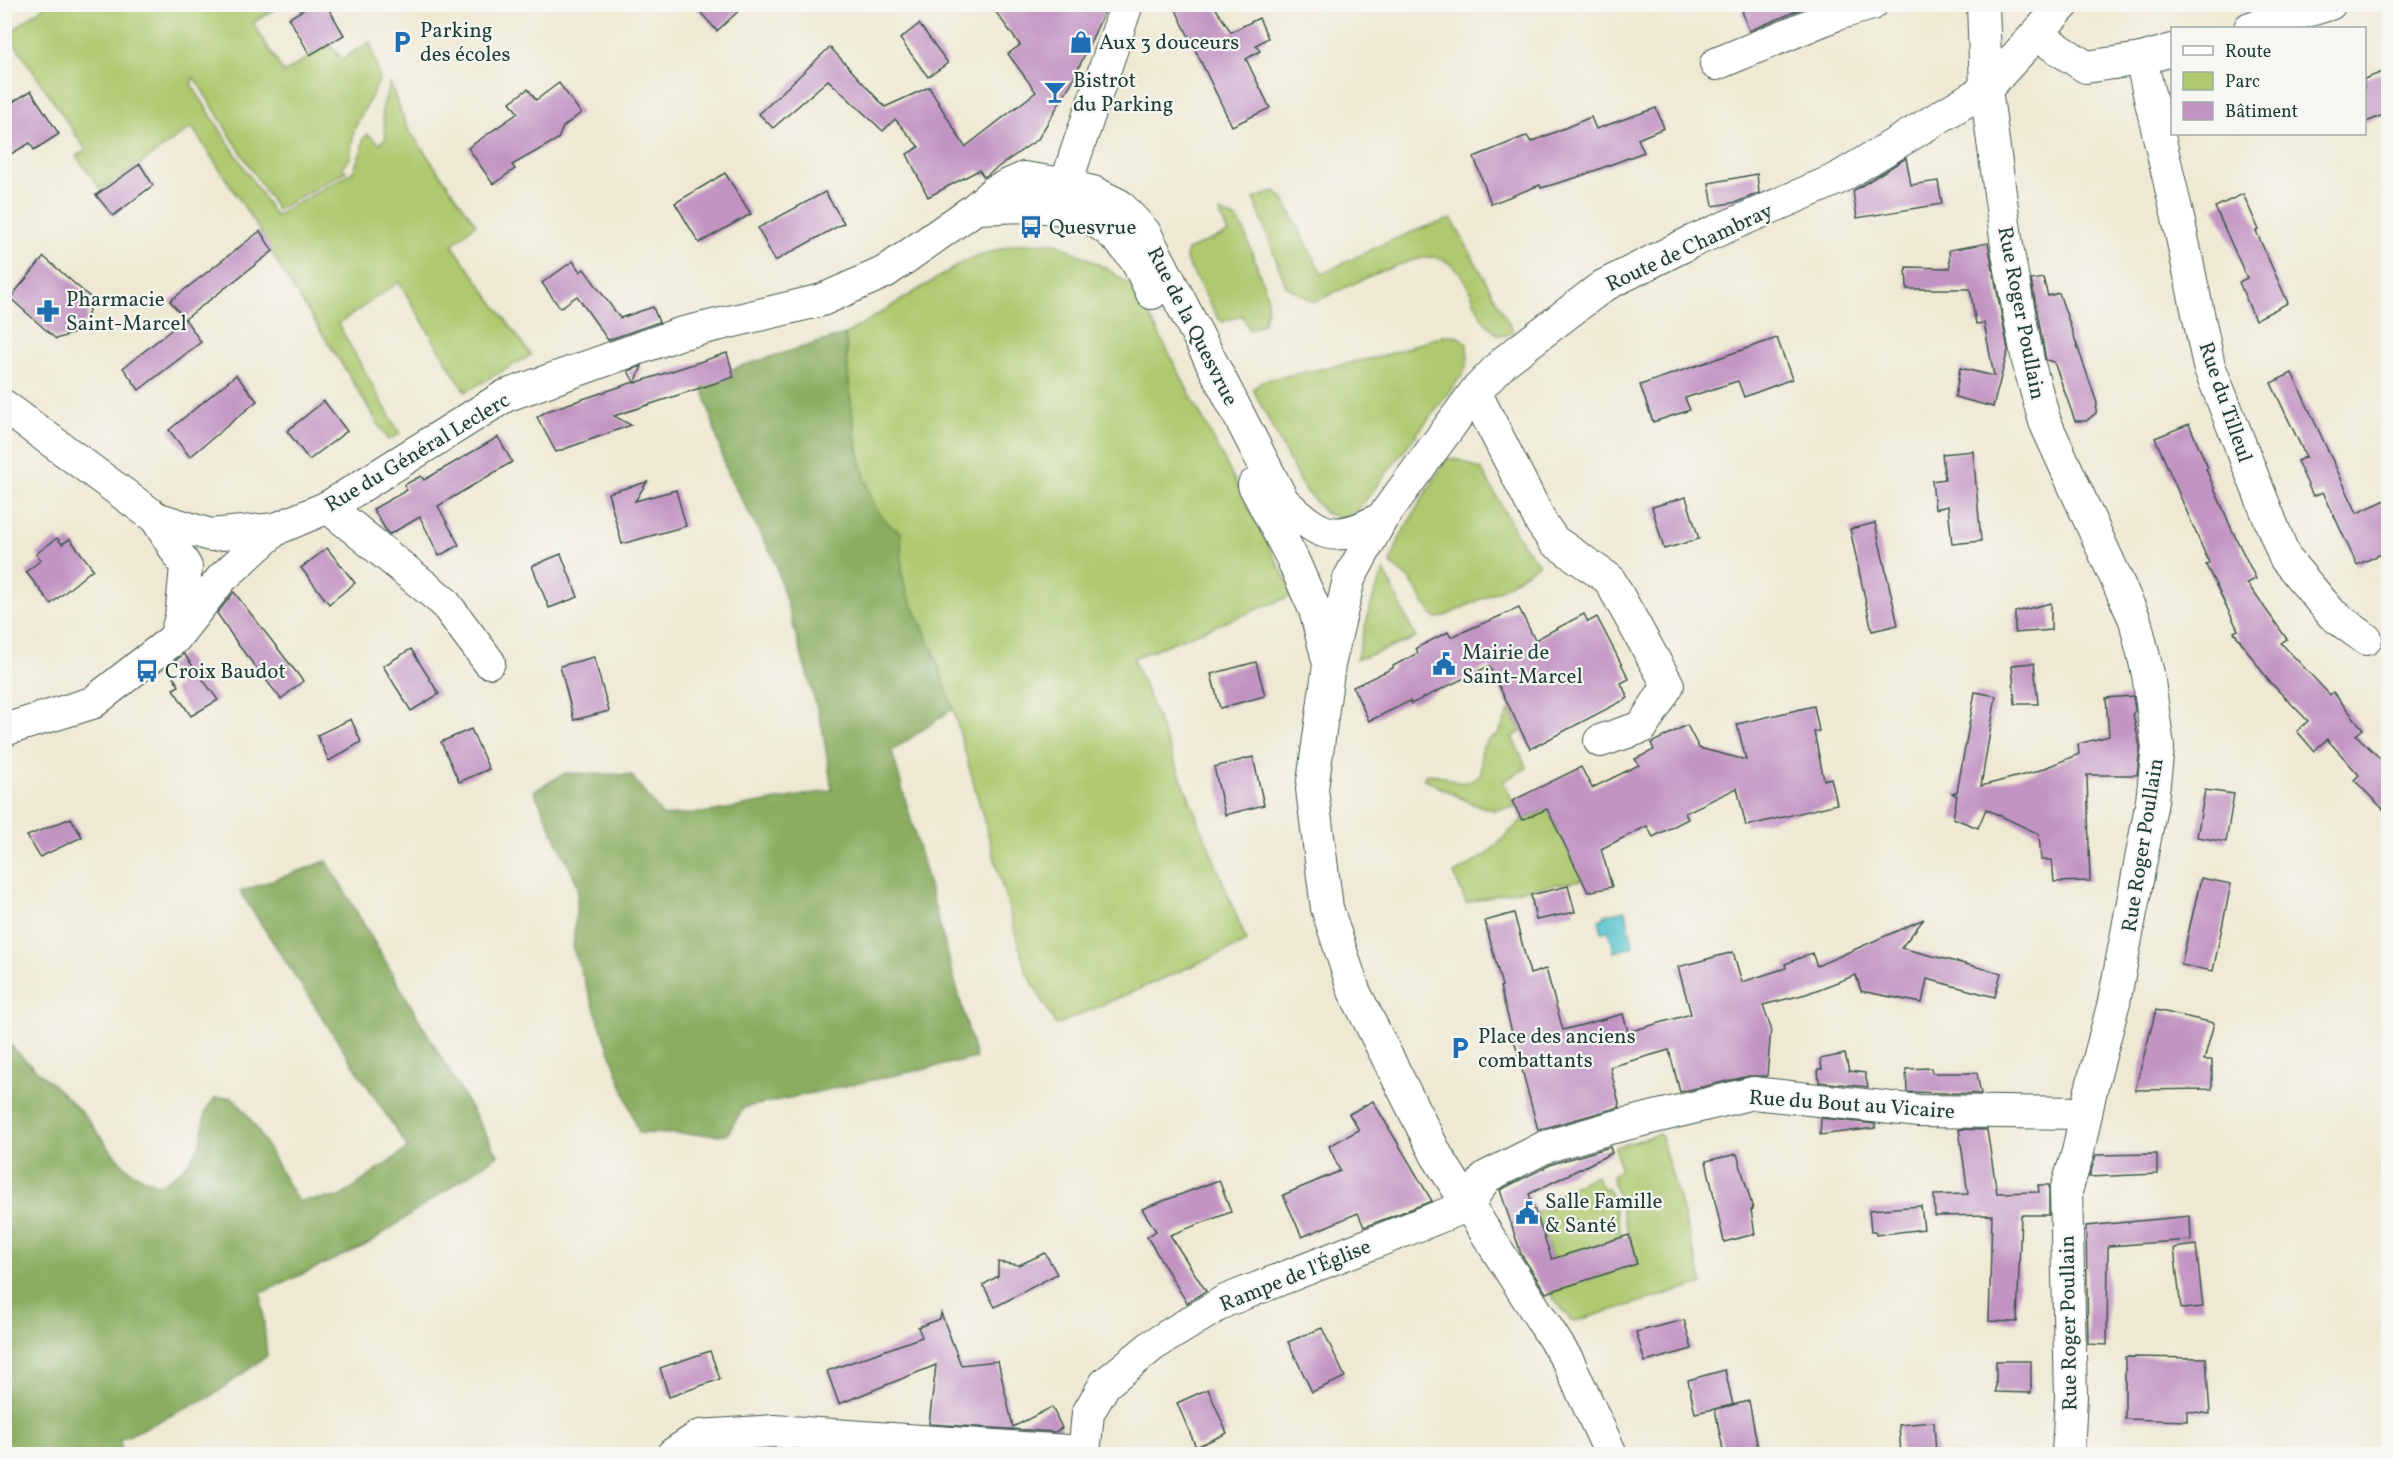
<svg xmlns="http://www.w3.org/2000/svg" width="2393" height="1459" font-family="Vollkorn,serif">
<style>
.green{fill:#aec96e;stroke:#668351;stroke-width:1.5}
.forest{fill:#8aad61;stroke:#54754a;stroke-width:1.5}
.water{fill:#57c4cf;stroke:#3b8082;stroke-width:1.5}
.building{fill:#c294c3}
.lines{fill:none;stroke-linecap:round;stroke-linejoin:round}
.minor-casing{stroke:#3e574c;stroke-width:34}
.minor{stroke:#fff;stroke-width:32}
.labels{text-anchor:middle;stroke-width:4.5;stroke-linejoin:round;paint-order:stroke}
.poi-label{font-size:21px;fill:#1f3d34;stroke:#f6f6f2;text-anchor:start}
.street-label{font-size:21px;fill:#1f3d34;stroke:#f6f6f2}
</style>
<rect width="100%" height="100%" fill="#f6f6f2"/>
<filter id="ink" filterUnits="userSpaceOnUse"><feTurbulence type="fractalNoise" baseFrequency=".0167" numOctaves="2"/><feDisplacementMap in="SourceGraphic" scale="12" xChannelSelector="R" yChannelSelector="G"/><feConvolveMatrix kernelMatrix="1 2 1 2 8 2 1 2 1" color-interpolation-filters="sRGB"/></filter>
<filter id="wash" filterUnits="userSpaceOnUse"><feTurbulence type="fractalNoise" baseFrequency=".008" numOctaves="4" result="noise"/><feDisplacementMap in="SourceGraphic" scale="24" xChannelSelector="R" yChannelSelector="G"/><feGaussianBlur stdDeviation="1.35" result="paint"/><feColorMatrix in="noise" values="0 0 0 0 0 0 0 0 0 0 0 0 0 0 0 0 0 1.4 0 .05"/><feComposite in="paint" operator="in"/></filter>
<g filter="url(#wash)">
<rect width="100%" height="100%" fill="#efe9d3"/>
<!-- green -->
<g class="green">
<path d="M283 4 253 23 284 73 329 44 342 59 370 42 380 79 354 130 350 159 342 167 346 171 277 210 194 77 191 84 275 216 353 172 362 149 363 139 368 134 380 144 386 137 382 109 390 84 408 129 476 224 452 245 531 355 465 392 399 282 338 324 400 434 388 440 345 369 282 271 260 231 192 127 102 191 76 156 86 150 8 34 46 5Z"/>
<path d="M1275 191 1283 198 1322 274C1364 253 1406 231 1452 219L1513 331 1508 335H1498L1483 320C1475 305 1469 283 1458 271 1452 265 1443 258 1435 257 1409 255 1341 290 1314 302L1286 286 1254 199Z"/>
<path d="M1219 212 1235 218 1243 227 1267 295V310L1263 324 1249 330 1242 315 1223 322 1218 318 1186 260 1187 250 1228 233Z"/>
<path d="M1057 243 1107 269 1135 288 1294 595 1133 658 1247 942 1056 1025 1026 971 953 709 931 645 906 591 902 574 901 533C897 530 890 527 886 522 856 492 847 377 846 334L965 261 1015 244Z"/>
<path d="M1452 335 1459 337 1467 344 1468 361 1463 374 1358 510 1339 518 1325 513 1302 486 1253 389 1262 381 1383 356 1442 336Z"/>
<path d="M1447 458 1462 461 1482 470 1522 543 1539 564 1500 590 1445 616 1437 618 1431 614 1411 581 1390 563 1401 535Z"/>
<path d="M1384 570 1416 638 1356 660 1373 598Z"/>
<path d="M1510 709 1521 732 1512 737 1527 768 1503 781 1516 807 1493 810 1471 803 1424 779 1425 775C1448 770 1456 794 1481 775 1482 753 1476 745 1498 735Z"/>
<path d="M1547 809 1583 880 1509 892 1466 903 1454 874 1485 856 1522 820Z"/>
<path d="M1660 1134 1703 1284 1572 1322 1549 1292 1562 1287 1536 1212 1560 1204 1559 1194 1596 1175 1602 1188H1609L1622 1237 1573 1253 1582 1281 1637 1264 1612 1177 1620 1168 1615 1147Z"/>
</g>
<!-- forest -->
<g class="forest">
<path d="M846 334C847 377 856 492 886 522 890 526 897 530 901 533L902 574 906 591 931 645 953 709 892 751 976 1058 743 1108 727 1135 639 1133 573 949 578 886 534 791 565 773 631 775 663 816 710 812 832 790 822 726 774 559 727 473 701 382 741 366Z"/>
<path d="M327 861 498 1155 366 1245 261 1293 267 1356 212 1396 119 1440 124 1454H5V1039C27 1065 55 1084 78 1109 109 1140 114 1172 161 1185 177 1174 193 1163 200 1143 207 1123 198 1118 215 1098L232 1097C261 1125 275 1167 298 1201L340 1197 408 1148 240 892Z"/>
</g>
<!-- water -->
<path class="water" d="M1625 910 1633 943 1632 947 1614 952 1609 931 1602 932 1599 920 1604 918V915Z"/>
<g id="blocks">
<!-- building -->
<g class="building">
<path d="M313 4H326L344 35 310 55 289 18Z"/>
<path d="M693 4H746L717 31Z"/>
<path d="M990 4H1108L1072 82 1038 139 984 177 979 170 928 197 907 154 919 147 895 119 883 131 828 80 773 128 759 114 830 47 885 107 929 87 965 147 1036 92 1008 54 1020 45Z"/>
<path d="M1173 4H1213L1231 32 1259 18 1268 38 1256 45 1260 51 1246 59 1270 108 1232 126Z"/>
<path d="M1761 4H1813L1749 31 1742 11Z"/>
<path d="M919 24 948 63 928 77 900 39Z"/>
<path d="M2388 70V113L2364 123V79Z"/>
<path d="M559 83 581 113 563 127 558 139 512 165 515 169 493 184 468 148 518 113 510 102 528 89 536 100Z"/>
<path d="M31 91 59 134 34 150 30 143 4 158V107Z"/>
<path d="M1656 108 1664 128 1638 139 1644 152 1578 177 1541 188 1540 185 1491 204 1474 157 1523 137 1527 136 1531 142 1591 117 1596 129Z"/>
<path d="M1906 158 1911 185 1938 181 1942 204 1857 218 1853 191Z"/>
<path d="M140 164 153 185 113 216 96 195Z"/>
<path d="M725 173 751 214 699 243 675 203Z"/>
<path d="M1757 174 1759 193 1737 202 1713 206 1709 183Z"/>
<path d="M825 192 844 223 775 261 758 228Z"/>
<path d="M2243 194 2259 230 2256 231 2288 303 2255 320 2239 282 2247 278 2215 207Z"/>
<path d="M260 231 273 251 185 319 170 301Z"/>
<path d="M1988 243 2008 350 1993 407 1955 397 1960 368 1994 376 1984 323 1976 324 1970 289H1907L1906 267 1950 268 1949 250Z"/>
<path d="M44 257 91 298 87 320 78 332 56 339 10 298Z"/>
<path d="M573 261 580 272 584 269 620 318 653 307 659 322 608 340 577 296 560 308 542 283Z"/>
<path d="M2043 278 2048 296 2059 293 2097 403 2096 413 2086 421H2075L2054 362 2046 360 2031 280Z"/>
<path d="M185 319 201 342 139 390 123 368Z"/>
<path d="M1777 338 1792 379 1744 397 1738 381 1685 398 1690 410 1653 422 1640 385Z"/>
<path d="M727 353 734 377 614 416 631 425 556 452 537 417 547 411 634 382 628 371 642 366 635 383Z"/>
<path d="M2292 373 2357 513 2388 499V551L2357 565 2323 492 2313 496 2297 461 2306 457 2271 383Z"/>
<path d="M236 375 257 401 190 457 169 430Z"/>
<path d="M324 401 347 431 309 460 287 431Z"/>
<path d="M2189 424 2208 468 2206 469 2232 530 2256 579 2247 583 2287 639 2281 643 2330 695 2333 692 2363 729 2356 735 2388 766V814L2354 780 2359 775 2327 739 2314 751 2297 731 2308 721 2268 680 2234 632 2238 630 2206 565 2209 563 2155 438Z"/>
<path d="M498 437 512 462 438 506 459 545 439 556 420 517 390 534 387 532 373 509 407 490 404 485 421 476 424 480Z"/>
<path d="M1973 451 1981 541 1952 544 1948 506 1935 509 1932 481 1945 479 1942 454Z"/>
<path d="M647 482 635 501 676 490 686 526 622 544 608 493Z"/>
<path d="M1686 497 1699 539 1664 549 1652 507Z"/>
<path d="M1875 523 1898 625 1872 631 1850 529Z"/>
<path d="M57 538 62 544 70 539 93 569 51 604 26 572 41 560 36 554Z"/>
<path d="M327 548 355 583 329 604 301 568Z"/>
<path d="M561 554 578 597 549 608 532 566Z"/>
<path d="M234 592 303 681 281 699 239 646 217 613Z"/>
<path d="M2051 603V630L2015 633V612Z"/>
<path d="M1519 608 1535 640 1584 614 1588 622 1597 617 1629 679 1621 683 1628 698 1530 749 1489 666 1411 704 1410 701 1369 721 1353 687 1393 668V666L1418 653 1416 648 1448 632 1451 637Z"/>
<path d="M411 649 439 694 411 711 383 666Z"/>
<path d="M184 654 218 700 191 716 173 689 179 686 167 667Z"/>
<path d="M594 657 609 711 574 720 560 666Z"/>
<path d="M1256 662 1265 696 1220 708 1211 674Z"/>
<path d="M2034 663 2038 704H2015L2012 665Z"/>
<path d="M1975 692 1996 696 1981 786 2035 772 2079 754 2078 744 2109 736 2106 698 2133 696 2135 710 2133 714 2140 747 2137 775H2087L2090 881 2054 882 2052 860H2041L2039 834 1986 809 1978 828 1953 818 1957 796 1952 793 1957 792Z"/>
<path d="M1814 706 1819 731 1814 732 1824 780 1831 778 1837 804 1746 826 1737 788 1685 813 1688 819 1653 837 1647 826 1601 849 1612 887 1588 892 1547 809 1522 820 1512 801 1581 767 1592 788 1639 765 1635 759 1654 750 1651 743 1687 725 1699 748 1746 760 1737 724Z"/>
<path d="M351 719 361 742 329 761 317 735Z"/>
<path d="M471 729 489 769 459 782 441 742Z"/>
<path d="M1253 757 1264 805 1225 815 1214 767Z"/>
<path d="M2205 790 2234 794 2226 842 2197 837Z"/>
<path d="M71 818 82 837 40 857 27 836Z"/>
<path d="M2201 878 2231 884 2213 971 2181 965Z"/>
<path d="M1568 886 1575 912 1536 920 1531 895Z"/>
<path d="M1514 913 1530 974 1546 969 1563 1030 1623 1014 1628 1032 1691 1014 1678 967 1733 952 1742 982 1786 968 1785 964 1812 953 1817 966 1924 919 1901 948 2001 973 1995 997 1927 979 1922 1003 1861 991 1856 975 1806 994 1763 1005 1771 1028 1767 1076H1749L1680 1092 1669 1050 1610 1067 1620 1107 1538 1130 1500 987 1502 986 1485 921Z"/>
<path d="M2156 1010 2214 1023 2204 1060H2212V1089L2135 1090Z"/>
<path d="M1845 1054 1849 1071 1865 1073 1868 1087 1819 1082 1818 1069H1822L1820 1059Z"/>
<path d="M1931 1068 1932 1073H1977L1981 1094 1907 1092 1906 1069Z"/>
<path d="M1373 1101 1432 1201 1364 1227 1358 1213 1302 1237 1283 1195 1340 1171 1329 1146 1359 1130 1349 1114Z"/>
<path d="M1821 1118 1875 1124V1128L1820 1135Z"/>
<path d="M1959 1129 1987 1130 1997 1193 2039 1192 2038 1185H2049V1215H2021L2017 1322 1989 1321 1992 1215 1935 1216 1934 1195 1968 1194Z"/>
<path d="M1610 1147 1612 1153 1529 1194 1552 1259 1629 1235 1637 1264 1546 1293 1521 1254 1500 1190 1552 1164Z"/>
<path d="M1737 1154 1753 1209 1751 1210 1755 1234 1724 1242 1706 1161Z"/>
<path d="M2157 1154V1174L2089 1177 2096 1155Z"/>
<path d="M1219 1180 1231 1212 1170 1235 1206 1291 1187 1303 1147 1237 1156 1231 1142 1209Z"/>
<path d="M1921 1206 1924 1229 1876 1235 1875 1232H1871L1869 1210Z"/>
<path d="M2190 1216 2191 1240 2108 1246 2107 1345 2088 1344 2086 1226Z"/>
<path d="M2196 1245 2203 1307 2181 1309 2174 1248Z"/>
<path d="M1045 1253 1057 1274 995 1307 983 1285 998 1276V1262L1019 1265Z"/>
<path d="M941 1313 961 1365 998 1361 1013 1427 1052 1407 1062 1428 1055 1432 929 1424 936 1365 839 1404 827 1371 922 1337 918 1327 940 1319Z"/>
<path d="M1684 1320 1692 1349 1645 1362 1636 1332Z"/>
<path d="M1322 1328 1345 1377 1312 1392 1288 1342Z"/>
<path d="M710 1351 720 1379 669 1397 660 1368Z"/>
<path d="M2125 1357 2206 1358 2210 1414 2187 1411V1421L2125 1419Z"/>
<path d="M1996 1361H2031V1393L1996 1392Z"/>
<path d="M1725 1370 1733 1405 1695 1413 1688 1380Z"/>
<path d="M1208 1389 1227 1433 1196 1447 1177 1403Z"/>
<path d="M1749 1401 1758 1448 1724 1455 1715 1409Z"/>
<path d="M1934 1422 1936 1455H1901L1899 1425Z"/>
</g>
</g>
</g>
<g filter="url(#ink)">
<use href="#blocks" fill-opacity="0" stroke="#3e574c" stroke-width="1.5"/>
<g class="lines">
<!-- minor casing -->
<g class="minor-casing">
<g id="minor">
<path d="M1983 4 1986 89 2008 253 2028 361 2045 422 2135 620 2148 674 2158 747 2152 801 2114 1002 2090 1094 2078 1152 2066 1191 2071 1396 2068 1454"/>
<path d="M2250 28 2330 4"/>
<path d="M2037 35 2086 67 2141 59 2172 50"/>
<path d="M2141 59 2178 218 2209 366 2285 558 2332 614 2366 639"/>
<path d="M1716 64 1837 14 1872 4"/>
<path d="M1060 205 1075 156 1127 4"/>
<path d="M976 208C1042 206 1088 197 1132 255 1141 266 1146 281 1152 293"/>
<path d="M1475 392 1542 524 1554 541 1609 579 1668 685 1642 727 1600 741"/>
<path d="M4 406 156 518 210 535 276 529 328 507 505 396 679 334 822 300 885 272 976 208 995 191 1024 178 1051 182 1093 192 1119 205 1145 233 1283 501C1321 537 1334 544 1382 518"/>
<path d="M1254 485 1292 558 1315 610 1328 660"/>
<path d="M328 507 444 602 489 662"/>
<path d="M156 518 186 567 181 617 177 631"/>
<path d="M4 730 92 703 175 638 222 578 276 529"/>
<path d="M1467 1206 1486 1177 1545 1147 1610 1128 1753 1093 1919 1111 2086 1113"/>
<path d="M673 1454 700 1436 774 1431 1083 1452"/>
<path d="M1084 1454 1088 1413 1105 1384 1153 1345 1225 1301 1467 1206"/>
<path d="M1611 1454 1568 1361 1437 1156 1354 991 1327 908 1312 789 1329 665 1349 579 1382 518 1475 392 1505 361 1603 286 1691 242 1837 179 1986 89 2064 4"/>
</g>
</g>
<!-- minor -->
<use href="#minor" class="minor"/>
</g>
</g>
<!-- icons -->
<defs>
<g id="parking-bare" transform="scale(1.8)"><path d="M-3.5-5.5H1a3.5 3.5 0 0 1 0 7H-1V5.5H-3.5ZM-1-3.4V-.6H.8a1.4 1.4 0 0 0 0-2.8Z" fill="#1f6fb2" stroke="#f6f6f2" stroke-width="2.5" paint-order="stroke"/></g>
<g id="shop-bare" transform="scale(1.8)"><path d="M-5-2.5h2.3a2.7 3.5 0 0 1 5.4 0H5L5.5 6h-11ZM-1.5-2.5h3a1.5 2.3 0 0 0-3 0Z" fill="#1f6fb2" stroke="#f6f6f2" stroke-width="2.5" paint-order="stroke"/></g>
<g id="bar-bare" transform="scale(1.8)"><path d="M-6-5H6L.8 .8V4.5H3.5V6h-7V4.5H-.8V.8Z" fill="#1f6fb2" stroke="#f6f6f2" stroke-width="2.5" paint-order="stroke"/></g>
<g id="bus-bare" transform="scale(1.8)"><path d="M-5-6H5V4H4V6H2V4H-2V6H-4V4H-5ZM-3.5-4V0h7V-4ZM-3.5 1.2v1.5H-2V1.2ZM2 1.2v1.5H3.5V1.2Z" fill="#1f6fb2" stroke="#f6f6f2" stroke-width="2.5" paint-order="stroke"/></g>
<g id="pharmacy-bare" transform="scale(1.8)"><path d="M-2-6h4v4h4v4h-4v4h-4v-4h-4v-4h4Z" fill="#1f6fb2" stroke="#f6f6f2" stroke-width="2.5" paint-order="stroke"/></g>
<g id="civic-bare" transform="scale(1.8)"><path d="M-.6-6.5H3V-4.5H.6V-3L4-1V1h2V6H-6V1h2V-1L-.6-3ZM-1.2 2.5V6h2.4V2.5Z" fill="#1f6fb2" stroke="#f6f6f2" stroke-width="2.5" paint-order="stroke"/></g>
</defs>
<g fill-rule="evenodd">
<use href="#parking-bare" x="402" y="42"/>
<use href="#shop-bare" x="1081" y="42"/>
<use href="#bar-bare" x="1055" y="92"/>
<use href="#bus-bare" x="1031" y="227"/>
<use href="#pharmacy-bare" x="48" y="311"/>
<use href="#civic-bare" x="1444" y="664"/>
<use href="#bus-bare" x="147" y="671"/>
<use href="#parking-bare" x="1460" y="1048"/>
<use href="#civic-bare" x="1527" y="1213"/>
</g>
<g class="labels">
<!-- poi labels -->
<g class="poi-label">
<text x="420" y="37">Parking<tspan x="420" dy="24">des écoles</tspan></text>
<text x="1099" y="49">Aux 3 douceurs</text>
<text x="1073" y="87">Bistrot<tspan x="1073" dy="24">du Parking</tspan></text>
<text x="1049" y="234">Quesvrue</text>
<text x="66" y="306">Pharmacie<tspan x="66" dy="24">Saint-Marcel</tspan></text>
<text x="1462" y="659">Mairie de<tspan x="1462" dy="24">Saint-Marcel</tspan></text>
<text x="165" y="678">Croix Baudot</text>
<text x="1478" y="1043">Place des anciens<tspan x="1478" dy="24">combattants</tspan></text>
<text x="1545" y="1208">Salle Famille<tspan x="1545" dy="24">&amp; Santé</tspan></text>
</g>
<!-- street labels -->
<g class="street-label">
<text transform="translate(1689 247) rotate(-25)" y="7">Route de Chambray</text>
<text transform="translate(2022 313) rotate(79)" y="7">Rue Roger Poullain</text>
<text transform="translate(1193 326) rotate(63)" y="7">Rue de la Quesvrue</text>
<text transform="translate(2226 402) rotate(71)" y="7">Rue du Tilleul</text>
<text transform="translate(417 452) rotate(-31)" y="7">Rue du Général Leclerc</text>
<text transform="translate(2142 845) rotate(-81)" y="7">Rue Roger Poullain</text>
<text transform="translate(1852 1104) rotate(4)" y="7">Rue du Bout au Vicaire</text>
<text transform="translate(1295 1275) rotate(-22)" y="7">Rampe de l'Église</text>
<text transform="translate(2068 1323) rotate(-91)" y="7">Rue Roger Poullain</text>
</g>
</g>
<!-- margin -->
<rect width="2393" height="1459" fill="none" stroke="#f6f6f2" stroke-width="24"/>
<!-- legend -->
<rect x="2171" y="27" width="195" height="108" fill="#f6f6f2" stroke="#a0aca6" stroke-width="1.5"/>
<rect x="2183" y="46" width="30" height="9" fill="#ffffff" stroke="#a0aca6" stroke-width="1.5"/>
<text x="2225" y="57" font-size="18" fill="#1f3d34">Route</text>
<rect x="2183" y="72" width="30" height="18" fill="#aec96e" stroke="#a0aca6" stroke-width="1.5"/>
<text x="2225" y="87" font-size="18" fill="#1f3d34">Parc</text>
<rect x="2183" y="102" width="30" height="18" fill="#c294c3" stroke="#a0aca6" stroke-width="1.5"/>
<text x="2225" y="117" font-size="18" fill="#1f3d34">Bâtiment</text>
</svg>
